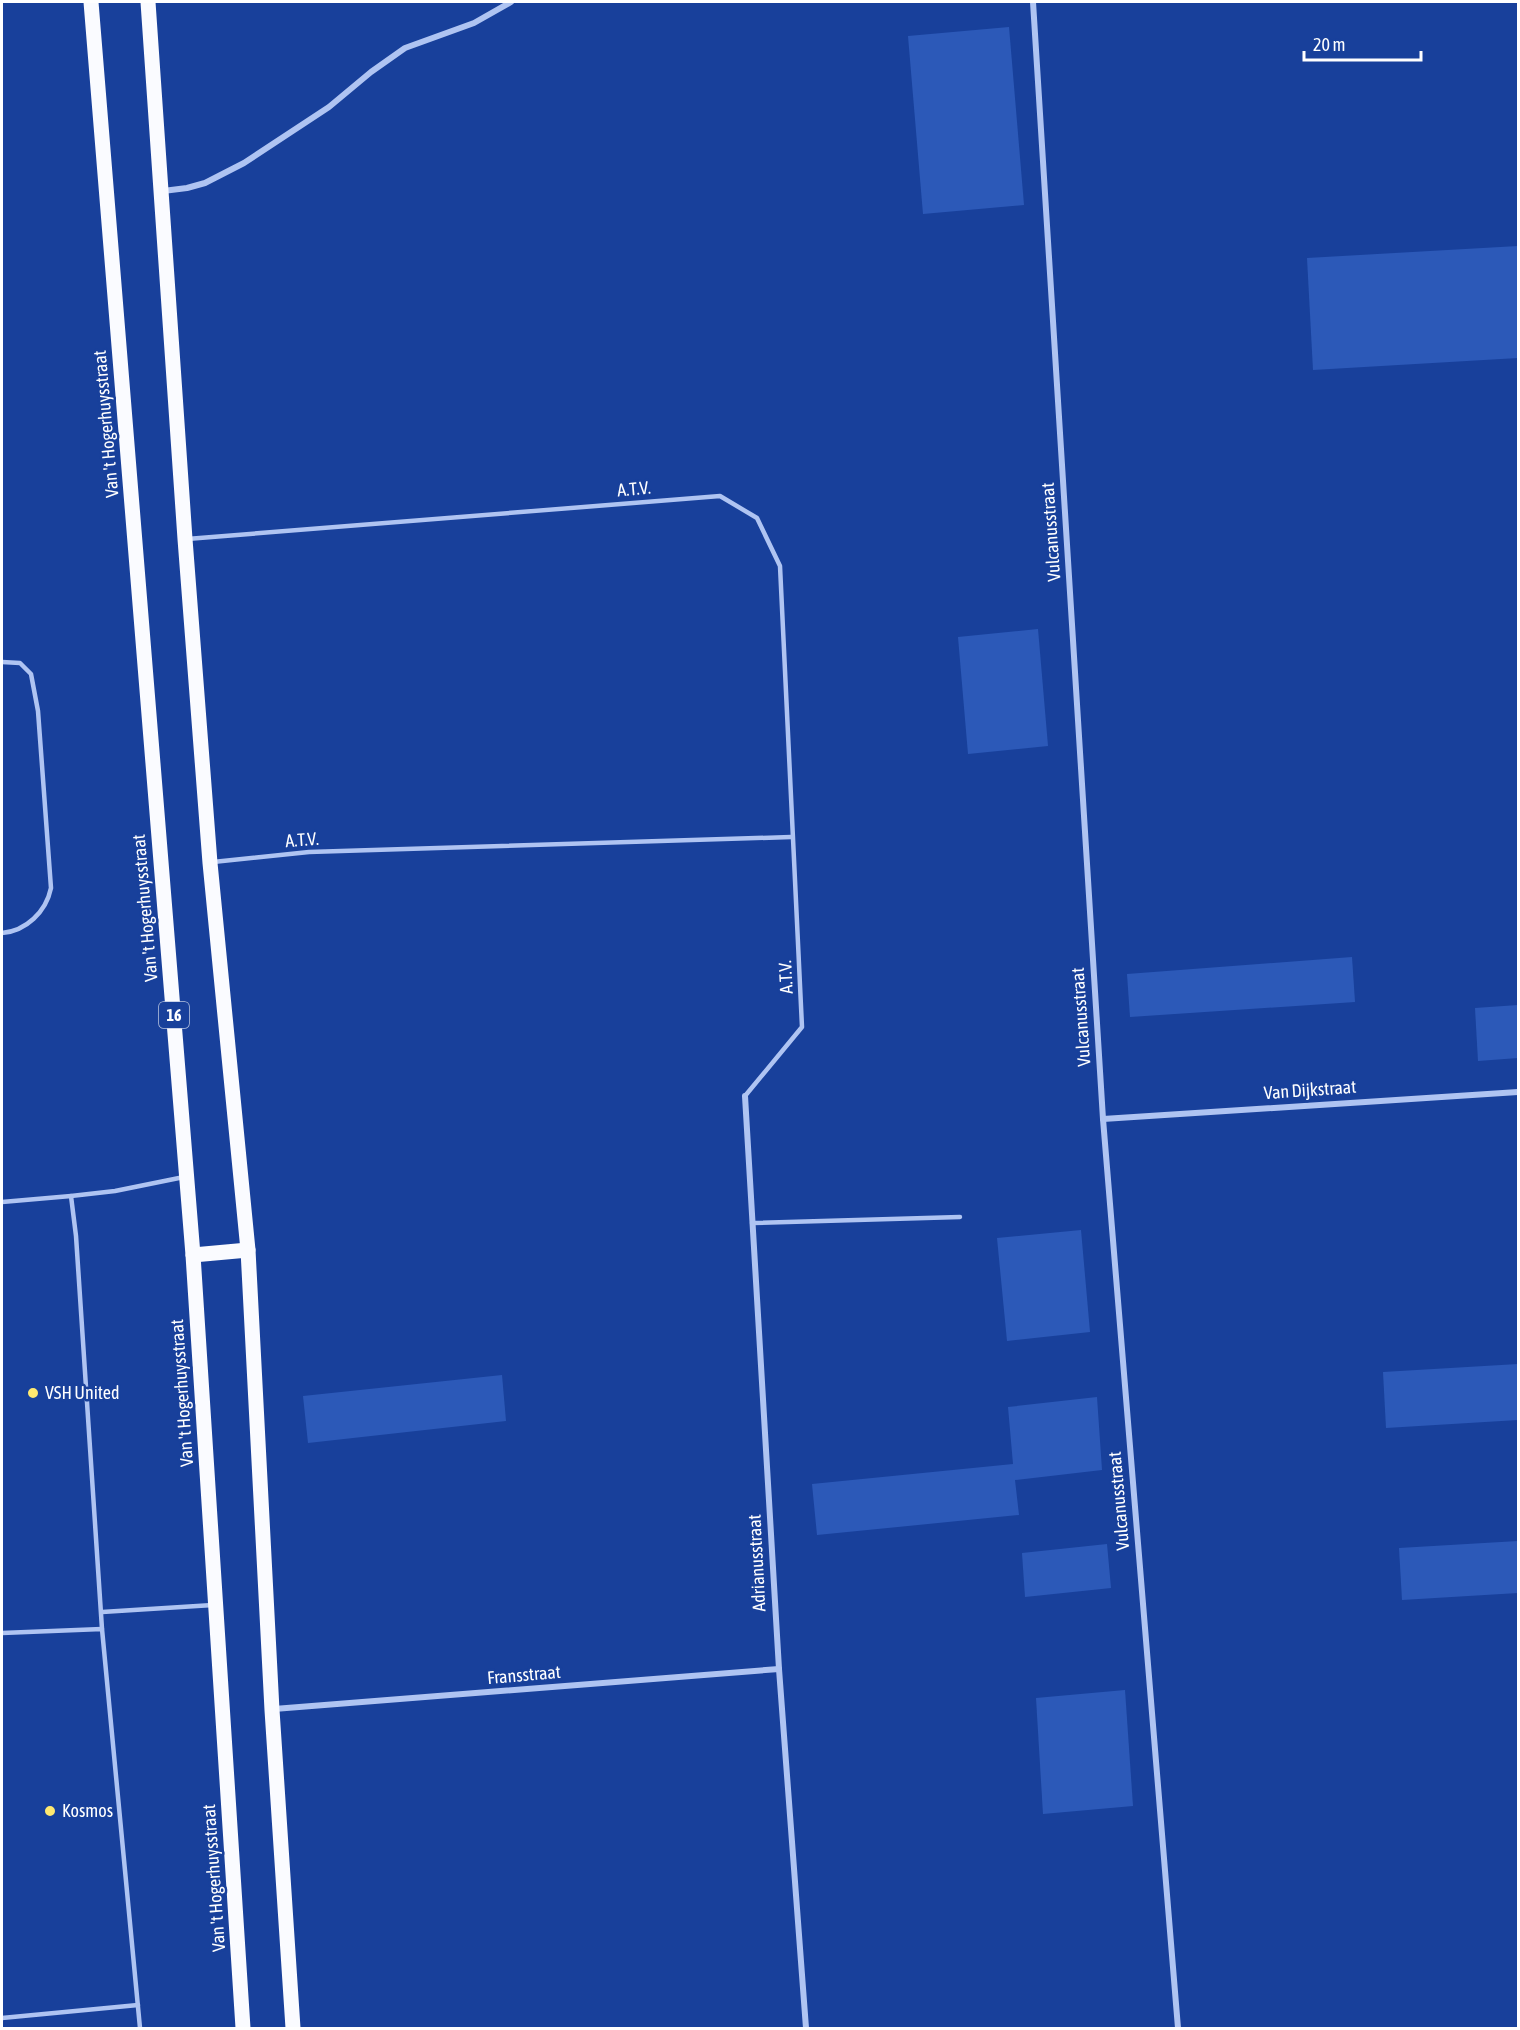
<svg xmlns="http://www.w3.org/2000/svg" width="1520" height="2030" font-family="'Asap Condensed',sans-serif">
<style>
.green{fill:#2c59b8}
.lines{fill:none;stroke-linecap:round;stroke-linejoin:round}
.lane{stroke:#afc4f2;stroke-width:4.5}
.street{stroke:#afc4f2;stroke-width:6}
.primary{stroke:#fafbff;stroke-width:15}
.poi-dot{fill:#ffe970;stroke:#18409b;stroke-width:2}
.labels{text-anchor:middle;stroke-width:5;stroke-linejoin:round;paint-order:stroke}
.shield{fill:#18409b;stroke:#bac6e1;stroke-width:1.5}
.shield-label{font-size:16px;font-weight:bold;fill:#fff}
.street-label{font-size:18px;fill:#fff;stroke:#18409b}
.poi-label{font-size:18px;fill:#fff;stroke:#18409b;text-anchor:start}
</style>
<rect width="100%" height="100%" fill="#18409b"/>
<!-- green -->
<g class="green">
<path d="M1009 27 1024 205 923 214 908 36Z"/>
<path d="M1518 246V358L1313 370 1307 258Z"/>
<path d="M1038 629 1048 746 968 754 958 637Z"/>
<path d="M1352 957 1355 1002 1130 1017 1127 974Z"/>
<path d="M1518 1005V1058L1478 1061 1475 1008Z"/>
<path d="M1081 1230 1090 1332 1007 1341 997 1238Z"/>
<path d="M1518 1364V1420L1386 1428 1383 1372Z"/>
<path d="M502 1375 506 1421 308 1443 303 1396Z"/>
<path d="M1097 1397 1102 1470 1015 1480 1019 1515 817 1535 812 1484 1013 1464 1008 1407Z"/>
<path d="M1518 1541V1593L1402 1600 1399 1548Z"/>
<path d="M1107 1544 1111 1588 1025 1597 1022 1553Z"/>
<path d="M1125 1690 1133 1806 1043 1814 1036 1698Z"/>
</g>
<g class="lines">
<!-- lane -->
<g class="lane">
<path d="M187 539 720 496 757 518 780 566 802 1027 745 1096"/>
<path d="M2 662 20 663 31 674 38 711 51 888C46 912 26 931 2 933"/>
<path d="M213 862 309 852 791 837"/>
<path d="M71 1196 115 1191 184 1177"/>
<path d="M2 1202 71 1196 76 1236 102 1629"/>
<path d="M752 1223 960 1217"/>
<path d="M102 1612 213 1605"/>
<path d="M2 1633 102 1629 140 2028"/>
<path d="M2 2018 138 2005"/>
</g>
<!-- street -->
<g class="street">
<path d="M1033 2 1103 1119 1178 2028"/>
<path d="M163 191 187 188 205 183 244 163 329 107 371 72 405 48 474 23 511 2"/>
<path d="M745 1096 779 1669 806 2028"/>
<path d="M1103 1119 1518 1092"/>
<path d="M274 1709 779 1669"/>
</g>
<!-- primary -->
<g class="primary">
<path d="M91 2 193 1255 243 2028"/>
<path d="M148 2 185 539 210 863 248 1250 272 1710 293 2028"/>
<path d="M193 1255 248 1250"/>
</g>
</g>
<!-- markers -->
<g class="poi-dot">
<circle cx="33" cy="1393" r="6"/>
<circle cx="50" cy="1811" r="6"/>
</g>
<g class="labels">
<!-- shield labels -->
<rect class="shield" x="159" y="1002" width="30" height="26" rx="4.5"/>
<g class="shield-label">
<text x="174" y="1021">16</text>
</g>
<!-- street labels -->
<g class="street-label">
<text transform="translate(106 424) rotate(-95)" y="6">Van 't Hogerhuysstraat</text>
<text transform="translate(634 489) rotate(-5)" y="6">A.T.V.</text>
<text transform="translate(1051 532) rotate(-94)" y="6">Vulcanusstraat</text>
<text transform="translate(302 840) rotate(-4)" y="6">A.T.V.</text>
<text transform="translate(145 908) rotate(-95)" y="6">Van 't Hogerhuysstraat</text>
<text transform="translate(786 977) rotate(-93)" y="6">A.T.V.</text>
<text transform="translate(1081 1017) rotate(-94)" y="6">Vulcanusstraat</text>
<text transform="translate(1310 1090) rotate(-4)" y="6">Van Dijkstraat</text>
<text transform="translate(182 1393) rotate(-94)" y="6">Van 't Hogerhuysstraat</text>
<text transform="translate(1119 1501) rotate(-95)" y="6">Vulcanusstraat</text>
<text transform="translate(757 1563) rotate(-93)" y="6">Adrianusstraat</text>
<text transform="translate(524 1675) rotate(-5)" y="6">Fransstraat</text>
<text transform="translate(214 1878) rotate(-94)" y="6">Van 't Hogerhuysstraat</text>
</g>
<!-- poi labels -->
<g class="poi-label">
<text x="45" y="1399">VSH United</text>
<text x="62" y="1817">Kosmos</text>
</g>
</g>
<!-- border -->
<rect width="1520" height="2030" fill="none" stroke="#ffffff" stroke-width="6"/>
<!-- scale -->
<path d="M1304 51v9h117v-9" fill="none" stroke="#ffffff" stroke-width="3"/>
<text x="1313" y="51" font-size="18" fill="#ffffff" stroke="#18409b" stroke-width="4.5" paint-order="stroke">20 m</text>
</svg>
